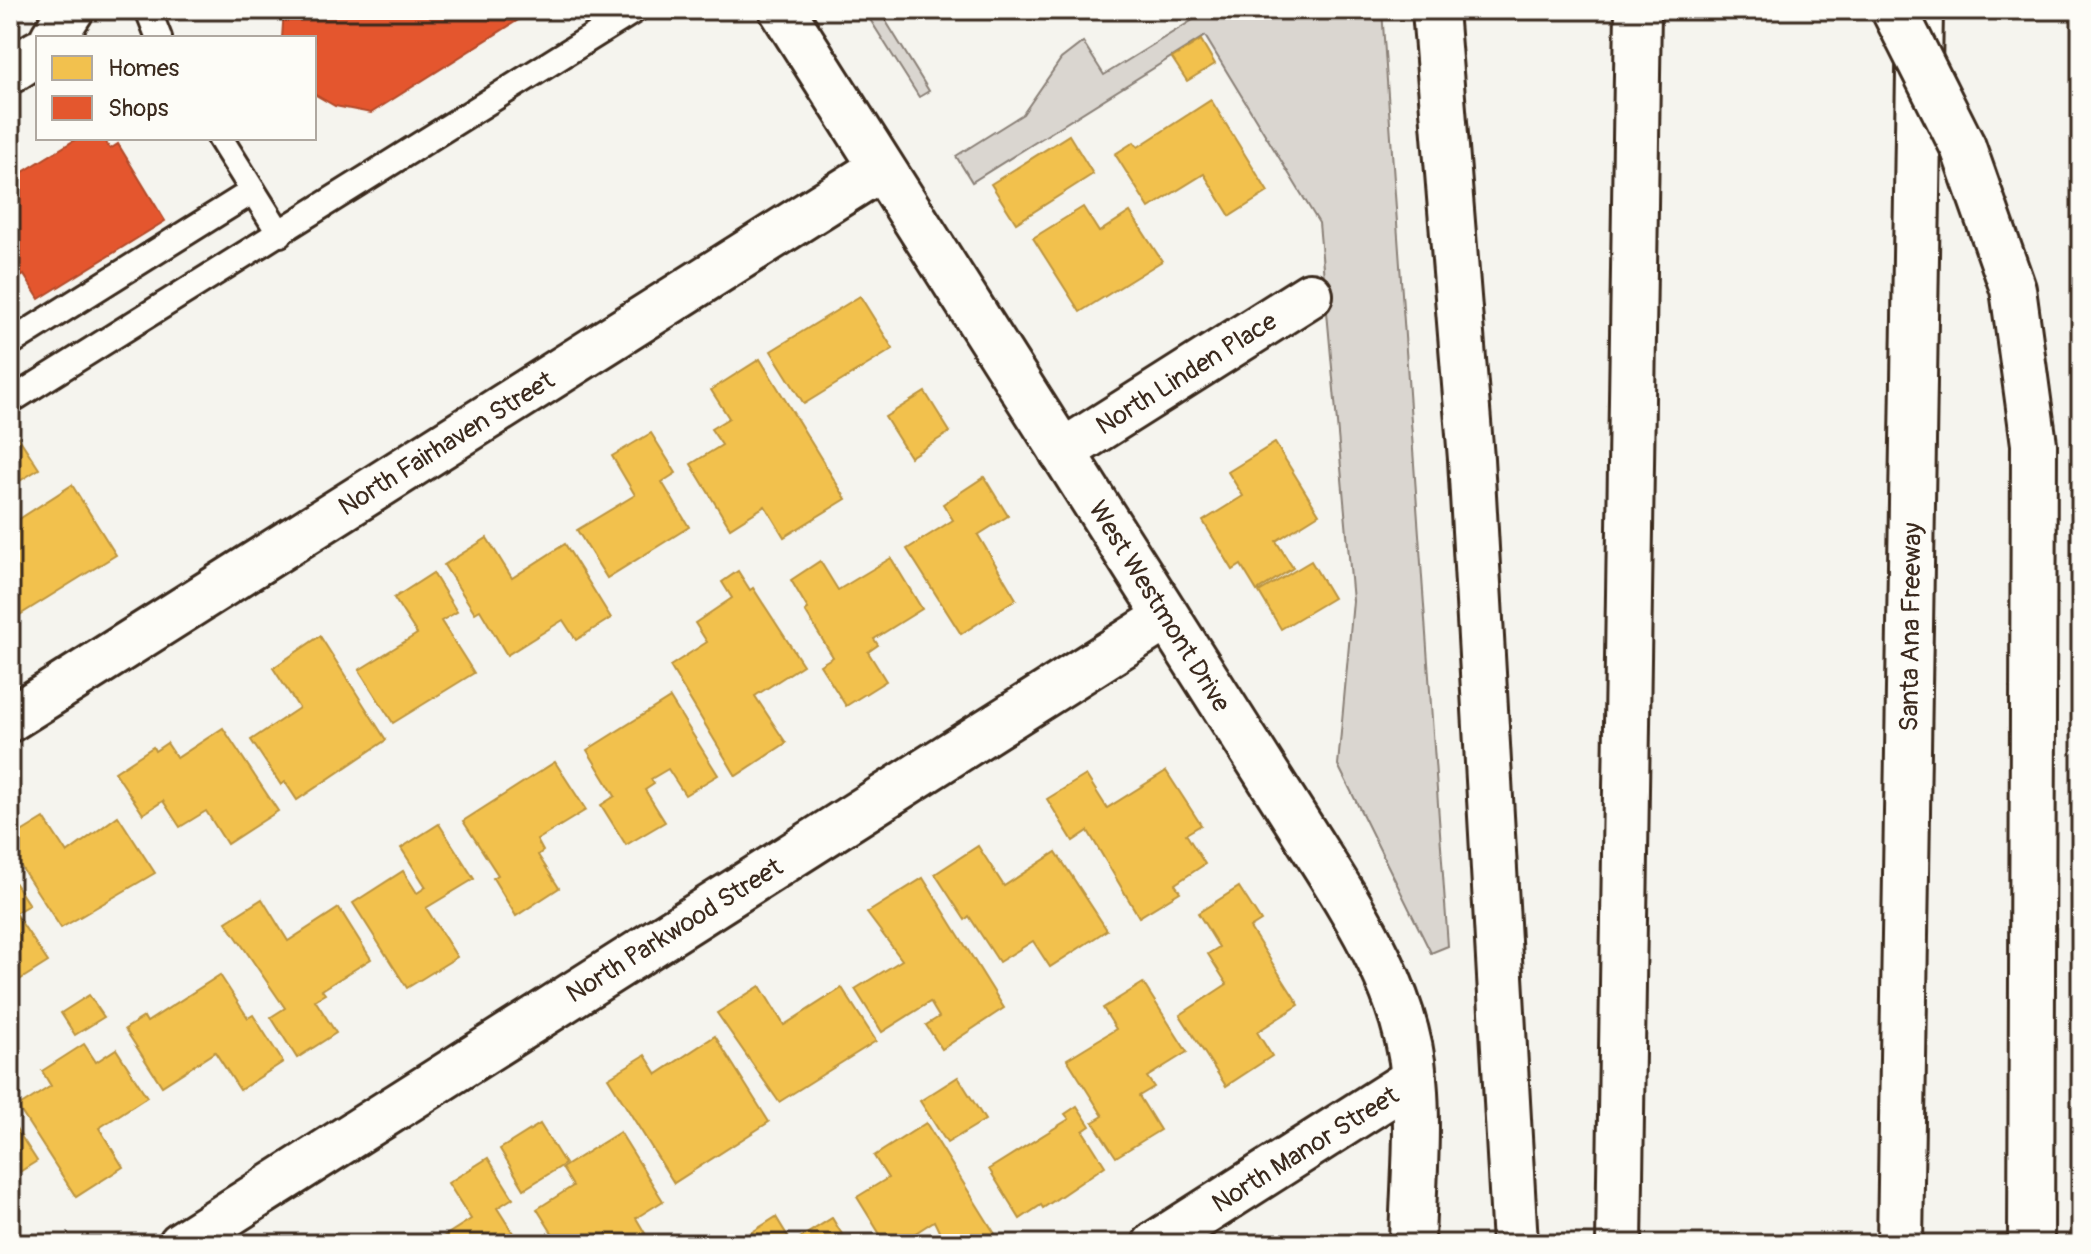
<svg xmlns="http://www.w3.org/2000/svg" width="2091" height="1254" font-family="Pangolin,sans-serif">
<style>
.green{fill:#dad6d0;stroke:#8a8077;stroke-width:2}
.homes{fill:#f2c14e;stroke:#bb9440;stroke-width:2}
.shops{fill:#e4572e;stroke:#b14a29;stroke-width:2}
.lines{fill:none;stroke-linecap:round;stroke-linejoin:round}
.service-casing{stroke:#3b2a1e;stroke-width:30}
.minor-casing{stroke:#3b2a1e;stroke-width:50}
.primary-casing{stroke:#3b2a1e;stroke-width:50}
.motorway-casing{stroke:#3b2a1e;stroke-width:50}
.service{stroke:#fdfcf7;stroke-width:24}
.minor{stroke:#fdfcf7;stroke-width:44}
.primary{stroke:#fdfcf7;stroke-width:44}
.motorway{stroke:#fdfcf7;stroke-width:44}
.motorway-bridge-casing{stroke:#3b2a1e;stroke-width:50;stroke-linecap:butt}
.motorway-bridge{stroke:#fdfcf7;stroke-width:44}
.labels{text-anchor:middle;stroke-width:8;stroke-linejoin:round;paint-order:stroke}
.street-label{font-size:26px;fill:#3b2a1e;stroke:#fdfcf7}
</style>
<rect width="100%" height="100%" fill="#f5f4ee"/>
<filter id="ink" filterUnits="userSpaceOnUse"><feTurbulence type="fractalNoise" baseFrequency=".0125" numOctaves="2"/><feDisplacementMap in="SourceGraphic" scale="16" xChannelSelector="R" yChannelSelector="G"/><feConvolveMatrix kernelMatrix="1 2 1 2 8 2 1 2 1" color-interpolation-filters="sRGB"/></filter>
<g filter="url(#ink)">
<!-- green -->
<g class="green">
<path d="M864 10H879L929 91 919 97Z"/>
<path d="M1209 10H1382L1448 946 1431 953 1338 765 1353 601 1319 223 1205 36 972 182 956 156 1023 114 1061 59 1083 42 1104 75Z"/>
</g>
<!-- homes -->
<g class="homes">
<path d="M1201 40 1215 64 1187 81 1172 58Z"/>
<path d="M1211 100 1268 192 1230 216 1204 174 1149 208 1115 154 1134 142 1138 147Z"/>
<path d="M1069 135 1093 174 1016 223 991 184Z"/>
<path d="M1083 207 1099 232 1130 212 1162 261 1080 312 1033 238Z"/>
<path d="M860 296 893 349 804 404 771 351Z"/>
<path d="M760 359 846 499 784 537 765 506 730 528 691 464 722 445 711 429 729 418 711 390Z"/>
<path d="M925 392 950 432 910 457 885 417Z"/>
<path d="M15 432 39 469 10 487V435Z"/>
<path d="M651 433 676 473 662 482 689 527 607 578 577 530 635 495 612 456Z"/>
<path d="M1275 443 1319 514 1276 541 1293 568 1257 591 1241 565 1233 570 1203 521 1243 496 1228 472Z"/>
<path d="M984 477 1008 516 978 535 1016 599 961 634 907 549 953 520 943 504Z"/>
<path d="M72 485 116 555 10 621V525Z"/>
<path d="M487 538 512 578 565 544 611 618 576 640 563 620 507 655 480 610 475 613 444 565Z"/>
<path d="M891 558 922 609 874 639 878 645 868 652 886 681 846 706 820 665 833 657 805 611 808 609 791 580 820 561 838 590Z"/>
<path d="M1311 561 1333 598 1281 629 1259 592Z"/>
<path d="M738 571 750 590 753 588 803 665 755 696 786 743 736 776 670 666 707 642 695 623 732 598 722 582Z"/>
<path d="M433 573 457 612 441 621 474 673 393 723 359 670 417 634 394 598Z"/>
<path d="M320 636 386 740 297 800 285 782 281 785 251 740 299 708 273 668Z"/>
<path d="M670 698 718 775 685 795 668 769 651 779 654 784 645 790 665 822 626 845 601 805 615 796 587 750Z"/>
<path d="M223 728 278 811 227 844 206 811 180 827 163 801 143 814 115 772 153 747 155 751 167 743 177 758Z"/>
<path d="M555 762 586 810 537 840 543 851 538 855 559 888 516 916 493 878 498 875 463 821Z"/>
<path d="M1166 771 1201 825 1186 834 1205 864 1175 884 1180 892 1139 917 1088 831 1073 841 1047 799 1086 775 1107 808Z"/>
<path d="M118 816 155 873 61 928 10 850V839L44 818 67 853Z"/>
<path d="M439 824 474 879 426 908 457 957 407 988 353 903 403 871 417 893 426 887 401 848Z"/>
<path d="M978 846 1004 886 1056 852 1107 930 1050 967 1033 941 999 962 969 916 965 920 935 874Z"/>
<path d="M10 876 29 905 15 913 48 962 10 986Z"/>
<path d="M923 878 1004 1008 942 1049 926 1025 939 1017 930 1002 882 1032 855 989 902 960 867 913Z"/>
<path d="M1239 887 1261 921 1250 928 1299 1005 1257 1032 1272 1056 1226 1086 1180 1015 1227 984 1208 954 1219 947 1198 913Z"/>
<path d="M262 899 288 941 339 908 371 959 322 990 325 994 315 1000 336 1033 297 1058 271 1017 285 1008 226 922Z"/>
<path d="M220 975 248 1018 253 1015 283 1062 240 1090 215 1052 162 1086 125 1029 144 1017 147 1022Z"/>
<path d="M1143 983 1187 1052 1147 1077 1154 1087 1139 1096 1160 1130 1116 1157 1093 1122 1103 1116 1067 1059 1116 1029 1103 1008Z"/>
<path d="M760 986 784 1025 842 988 876 1041 779 1102 717 1013Z"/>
<path d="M89 995 104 1017 75 1035 61 1013Z"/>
<path d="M715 1036 769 1122 674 1183 608 1078 645 1055 657 1074Z"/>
<path d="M84 1044 96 1062 116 1049 147 1097 99 1128 123 1167 76 1197 18 1107 51 1086 42 1071Z"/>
<path d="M958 1077 985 1120 947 1143 920 1101Z"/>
<path d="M1077 1106 1090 1126 1083 1131 1105 1166 1043 1208 1041 1205 1020 1219 989 1169 1069 1119 1065 1114Z"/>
<path d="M10 1119 37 1161 10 1178Z"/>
<path d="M926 1123 995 1234 979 1244H945L934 1221 914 1234 920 1244H886L857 1197 888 1178 874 1156Z"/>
<path d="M540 1124 565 1164 524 1189 500 1149Z"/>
<path d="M620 1132 663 1201 636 1218 646 1235 632 1244H559L537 1209 573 1186 562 1168Z"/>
<path d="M488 1158 513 1198 497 1208 520 1244H432L471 1219 448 1183Z"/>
<path d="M776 1217 792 1243 832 1218 848 1244H733Z"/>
</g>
<!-- shops -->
<g class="shops">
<path d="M284 10H534L371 113 335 106 314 94V38H282Z"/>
<path d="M78 138H103L110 149 118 144 165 221 39 299 24 275 10 284V180Z"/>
</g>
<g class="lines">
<!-- service casing -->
<g class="service-casing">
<g id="service">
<path d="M148 10 159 38"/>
<path d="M220 138 280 234"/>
<path d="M10 343 253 191"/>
<path d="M10 401 635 10"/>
</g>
</g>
<!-- minor casing -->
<g class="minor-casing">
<g id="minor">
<path d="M782 10 1300 826C1348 903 1407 986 1414 1079 1419 1133 1413 1190 1412 1244"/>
<path d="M1062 452 1310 295"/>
<path d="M10 719 881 168"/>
<path d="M181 1244 1167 617"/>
<path d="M1155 1244 1414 1079"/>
</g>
</g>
<!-- primary casing -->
<g class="primary-casing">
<g id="primary">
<path d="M53 38 71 10"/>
<path d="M10 71 38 53"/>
</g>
</g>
<!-- motorway casing -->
<g class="motorway-casing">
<g id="motorway">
<path d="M1435 10 1471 459 1515 1244"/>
<path d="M1963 147 2013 289 2034 444 2031 1244"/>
<path d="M1619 1244 1638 10"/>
<path d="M1900 1244 1920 10"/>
</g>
</g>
<!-- service -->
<use href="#service" class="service"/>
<!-- minor -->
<use href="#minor" class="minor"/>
<!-- primary -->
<use href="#primary" class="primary"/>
<!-- motorway -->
<use href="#motorway" class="motorway"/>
<!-- motorway-bridge casing -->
<g class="motorway-bridge-casing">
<path id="motorway-bridge" d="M1894 10 1963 147"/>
</g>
<!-- motorway-bridge -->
<use href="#motorway-bridge" class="motorway-bridge"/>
</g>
</g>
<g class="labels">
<!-- street labels -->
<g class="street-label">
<text transform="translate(1186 373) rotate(-32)" y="9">North Linden Place</text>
<text transform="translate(446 443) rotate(-32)" y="9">North Fairhaven Street</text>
<text transform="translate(1160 606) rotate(58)" y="9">West Westmont Drive</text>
<text transform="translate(1910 627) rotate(-89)" y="9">Santa Ana Freeway</text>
<text transform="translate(674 930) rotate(-32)" y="9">North Parkwood Street</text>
<text transform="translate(1305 1149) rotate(-32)" y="9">North Manor Street</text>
</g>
</g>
<!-- margin -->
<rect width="2091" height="1254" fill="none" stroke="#fdfcf7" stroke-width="40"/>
<rect x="20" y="20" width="2051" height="1214" fill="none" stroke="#3b2a1e" stroke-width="3" filter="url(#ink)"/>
<!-- legend -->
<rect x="36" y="36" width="280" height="104" fill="#fdfcf7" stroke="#afa8a0" stroke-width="2"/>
<rect x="52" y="56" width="40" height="24" fill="#f2c14e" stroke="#afa8a0" stroke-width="2"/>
<text x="108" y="76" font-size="24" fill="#3b2a1e">Homes</text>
<rect x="52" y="96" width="40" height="24" fill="#e4572e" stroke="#afa8a0" stroke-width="2"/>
<text x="108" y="116" font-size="24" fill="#3b2a1e">Shops</text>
</svg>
